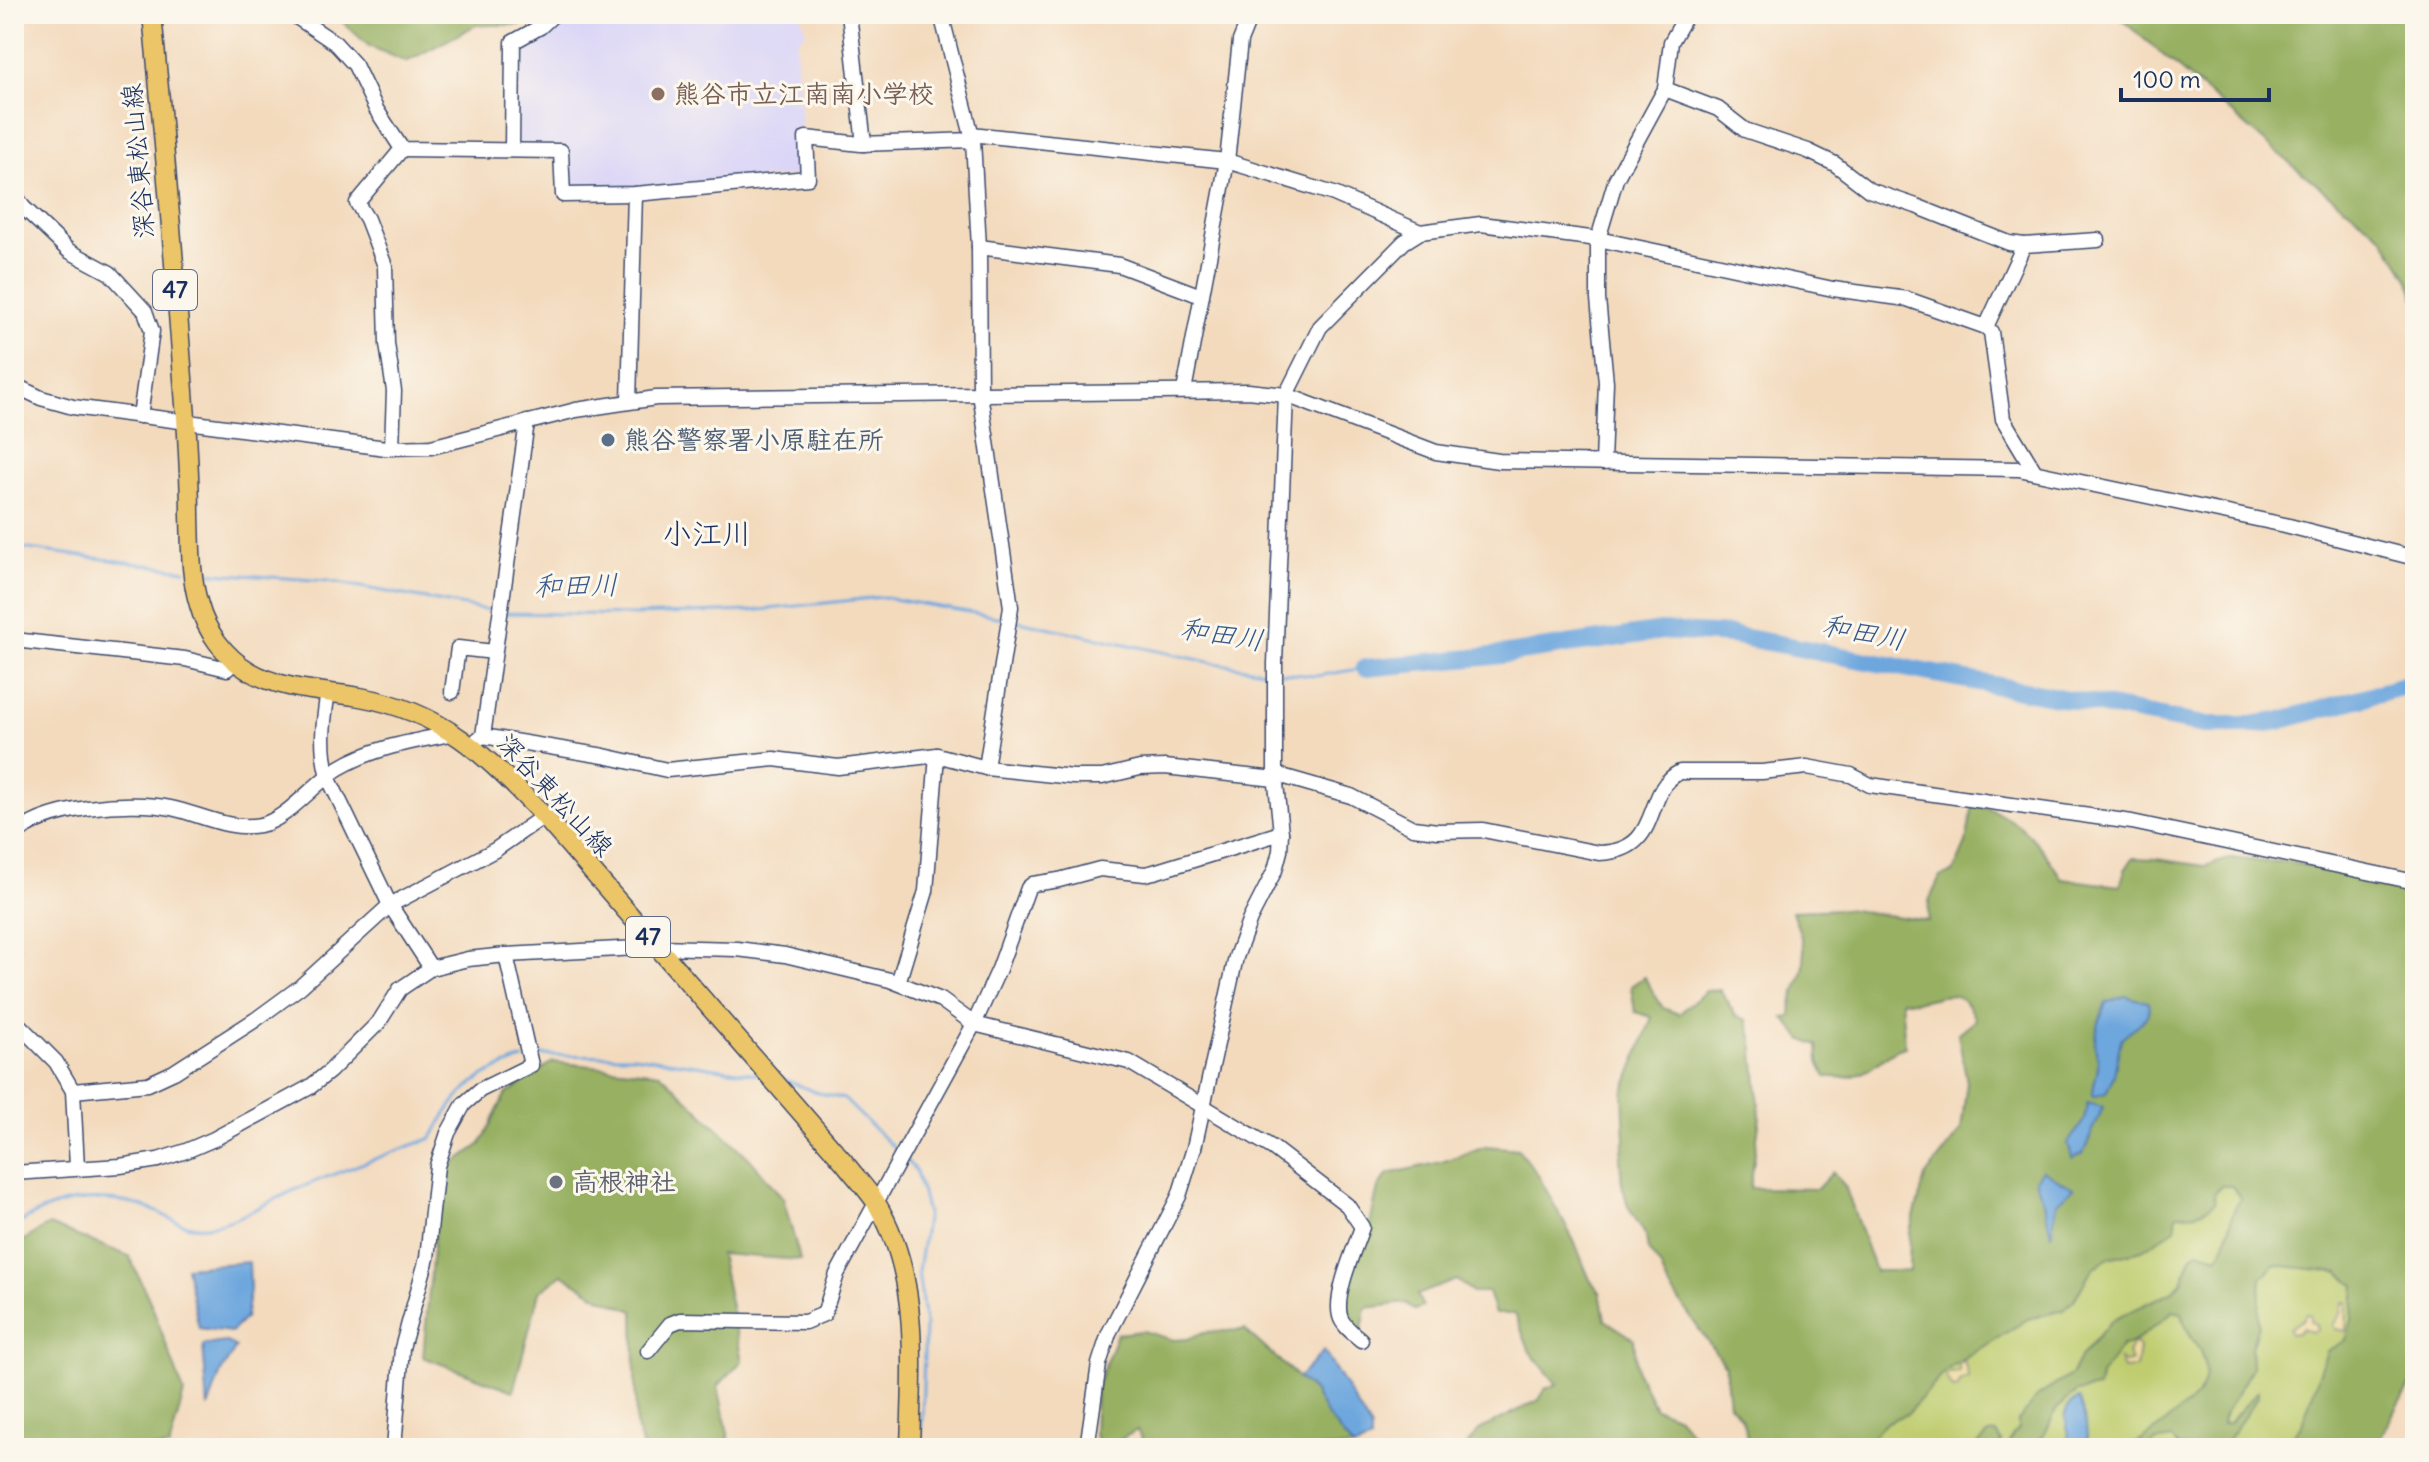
<svg xmlns="http://www.w3.org/2000/svg" width="2429" height="1462" font-family="Delius,'Klee One',sans-serif">
<style>
.built{fill:#dbd6f7}
.green{fill:#bfcd6f;stroke:#6d7e66;stroke-width:2}
.forest{fill:#97b062;stroke:#597060;stroke-width:2}
.sand{fill:#eeda9e;stroke:#84847e;stroke-width:2}
.water{fill:#6ea7de;stroke:#446b9e;stroke-width:2}
.lines{fill:none;stroke-linecap:round;stroke-linejoin:round}
.stream{stroke:#6ea7de;stroke-width:3}
.river{stroke:#6ea7de;stroke-width:18}
.minor-casing{stroke:#3b496c;stroke-width:17}
.major-casing{stroke:#3b496c;stroke-width:21}
.minor{stroke:#fff;stroke-width:14}
.major{stroke:#edc569;stroke-width:18}
.education-dot{fill:#8d6e63;stroke:#fbf7ec;stroke-width:3}
.service-dot{fill:#5c6f8a;stroke:#fbf7ec;stroke-width:3}
.worship-dot{fill:#6b7280;stroke:#fbf7ec;stroke-width:3}
.labels{text-anchor:middle;stroke-width:6;stroke-linejoin:round;paint-order:stroke}
.shield{fill:#fbf7ec;stroke:#5e6b89;stroke-width:2}
.shield-label{font-size:24px;font-weight:bold;fill:#1b2f5e}
.education-label{font-size:26px;font-weight:bold;fill:#785e54;stroke:#fbf7ec;text-anchor:start}
.street-label{font-size:26px;fill:#1b2f5e;stroke:#fbf7ec}
.service-label{font-size:26px;font-weight:bold;fill:#4e5e75;stroke:#fbf7ec;text-anchor:start}
.worship-label{font-size:26px;font-weight:bold;fill:#5b616d;stroke:#fbf7ec;text-anchor:start}
.water-label{font-size:28px;font-style:italic;fill:#38598b;stroke:#fbf7ec}
.quarter-label{font-size:30px;fill:#1b2f5e;stroke:#fbf7ec}
</style>
<rect width="100%" height="100%" fill="#fbf7ec"/>
<filter id="ink" filterUnits="userSpaceOnUse"><feTurbulence type="fractalNoise" baseFrequency=".0125" numOctaves="2"/><feDisplacementMap in="SourceGraphic" scale="16" xChannelSelector="R" yChannelSelector="G"/><feConvolveMatrix kernelMatrix="1 2 1 2 8 2 1 2 1" color-interpolation-filters="sRGB"/></filter>
<filter id="wash" filterUnits="userSpaceOnUse"><feTurbulence type="fractalNoise" baseFrequency=".006" numOctaves="4" result="noise"/><feDisplacementMap in="SourceGraphic" scale="32" xChannelSelector="R" yChannelSelector="G"/><feGaussianBlur stdDeviation="1.8" result="paint"/><feColorMatrix in="noise" values="0 0 0 0 0 0 0 0 0 0 0 0 0 0 0 0 0 1.4 0 .05"/><feComposite in="paint" operator="in"/></filter>
<g filter="url(#wash)">
<rect width="100%" height="100%" fill="#f3dabd"/>
<!-- built -->
<path class="built" d="M562 14H800L806 31 796 43 804 175 572 193 567 187 565 146H520L516 142 518 45 546 30Z"/>
<!-- green -->
<path class="green" d="M2225 1171 2359 1257 2415 1376 2374 1448H1852L2076 1261Z"/>
<!-- forest -->
<g class="forest">
<path d="M334 14H539L520 25H476L406 62 369 46Z"/>
<path d="M2115 14H2415V299L2409 280 2383 237 2291 164Z"/>
<path d="M1973 805C2017 813 2040 843 2062 879L2120 886 2125 870 2133 858 2156 859 2205 866 2233 858 2265 862 2285 861 2348 875 2372 883 2415 890V1376L2374 1448H2283L2302 1424 2327 1351 2346 1340 2352 1320 2355 1285 2339 1272 2274 1265 2261 1278 2258 1325 2251 1348 2252 1368 2223 1417 2222 1424 2229 1423 2258 1391V1397L2222 1448H2179L2172 1439 2154 1442 2149 1448H2116C2123 1443 2126 1447 2134 1444 2144 1441 2191 1403 2198 1394 2204 1385 2206 1373 2204 1363 2199 1339 2185 1336 2182 1313L2173 1311C2162 1320 2135 1345 2122 1346L2100 1376 2098 1388 2077 1392 2065 1401 2056 1410 2046 1432 2032 1448H2007L2012 1436 2018 1429V1421L2038 1396 2072 1374 2080 1358 2111 1321 2171 1292 2182 1281 2192 1255 2198 1251 2218 1257C2232 1238 2227 1213 2241 1199L2232 1186H2221L2214 1194 2215 1202C2203 1215 2193 1214 2177 1214L2175 1229 2142 1250 2109 1258 2093 1268 2074 1300 2063 1310 2028 1319 1948 1369 1907 1414 1887 1422 1870 1439 1866 1448H1750L1742 1419 1729 1404 1725 1366 1668 1285 1660 1266 1648 1250 1646 1236 1628 1206 1622 1184 1620 1159 1625 1140 1623 1094 1652 1017 1635 1012 1631 986 1644 977 1663 1008 1679 1014 1706 991 1720 990 1736 1016 1747 1020 1753 1041 1760 1116 1750 1188 1817 1189 1833 1172 1845 1186 1875 1271H1909L1910 1232 1925 1177 1961 1130 1967 1082 1958 1034 1975 1020C1957 974 1934 1008 1901 1000L1905 1047C1885 1051 1874 1072 1853 1076 1845 1078 1835 1077 1826 1077L1819 1062 1818 1045 1803 1040 1784 1018 1791 1017C1791 1000 1796 989 1802 974 1809 952 1799 931 1792 911L1845 909 1928 921 1929 901 1940 877 1953 873 1966 843Z"/>
<path d="M552 1062 660 1073 750 1159 783 1198 800 1260 720 1254 742 1361 718 1386 731 1448H643L636 1427 634 1311 601 1298 562 1274 539 1292 513 1391 423 1357 440 1173 481 1144 505 1095Z"/>
<path d="M1485 1146 1518 1149 1538 1175 1574 1241 1590 1280 1600 1292 1605 1320 1634 1339 1637 1372 1655 1408 1678 1417 1704 1448H1465L1479 1430 1539 1400 1545 1389 1557 1384 1530 1352 1515 1314H1495L1488 1292H1473L1456 1280 1417 1295 1423 1307 1414 1310 1406 1303 1366 1308 1362 1329 1358 1331 1350 1325 1344 1268 1370 1224 1378 1188 1388 1174 1442 1162Z"/>
<path d="M49 1225 129 1256 152 1306 184 1393 169 1448H14V1246Z"/>
<path d="M1245 1330 1313 1391 1326 1414 1353 1448H1141L1143 1442 1137 1430 1118 1441 1102 1446 1094 1435 1096 1388 1117 1334 1143 1331 1174 1340 1188 1339 1204 1332Z"/>
<path d="M1996 1433 2001 1442 2000 1448H1974L1989 1434Z"/>
</g>
<!-- sand -->
<g class="sand">
<path d="M2343 1302H2347L2346 1331 2335 1329 2333 1325 2341 1313Z"/>
<path d="M2306 1314 2310 1315V1321L2316 1325 2317 1330 2311 1332 2303 1328 2298 1333 2290 1334 2289 1328 2302 1320Z"/>
<path d="M2136 1343 2139 1348 2136 1368 2123 1369 2119 1360 2124 1363 2131 1362 2128 1352 2132 1344Z"/>
<path d="M1964 1361 1969 1378 1961 1380 1958 1388 1953 1389 1946 1376 1950 1373 1959 1372V1364Z"/>
</g>
<!-- water -->
<g class="water">
<path d="M2125 996 2148 1002C2153 1022 2132 1026 2121 1039L2114 1075 2106 1093 2093 1097C2092 1085 2097 1078 2098 1066 2099 1057 2094 1049 2095 1040 2095 1033 2103 1010 2106 1003Z"/>
<path d="M2087 1103 2103 1107 2083 1154 2072 1158 2068 1143 2084 1120Z"/>
<path d="M2042 1170 2073 1188 2057 1203 2051 1235 2044 1202 2035 1180Z"/>
<path d="M249 1262 250 1290 245 1318 231 1332 199 1328 186 1267Z"/>
<path d="M226 1342 236 1347 221 1372 208 1408 203 1345Z"/>
<path d="M1324 1351 1371 1429V1441L1353 1448 1326 1414 1313 1391 1298 1378Z"/>
<path d="M2079 1399 2086 1425 2088 1448H2070C2072 1430 2054 1408 2079 1399Z"/>
</g>
<g class="lines">
<!-- stream -->
<g class="stream">
<path d="M14 547 185 570"/>
<path d="M200 572 328 581 497 612"/>
<path d="M505 613 634 615 750 611 882 597 1003 618"/>
<path d="M1014 620 1209 662 1269 672"/>
<path d="M1281 673 1316 676 1365 668"/>
<path d="M535 1055 634 1056 758 1074"/>
<path d="M781 1078 815 1092 844 1099 897 1151"/>
<path d="M905 1159 916 1171 927 1213 918 1271 925 1324 921 1448"/>
<path d="M14 1227C55 1197 106 1192 153 1210 165 1215 179 1225 192 1226 228 1230 263 1203 295 1190 339 1171 386 1155 432 1138 456 1092 474 1075 524 1059"/>
</g>
<!-- river -->
<path class="river" d="M1365 668 1493 656 1662 631 1731 635 2204 725H2251L2278 721 2415 683"/>
</g>
</g>
<g filter="url(#ink)">
<g class="lines">
<!-- minor casing -->
<g class="minor-casing">
<g id="minor">
<path d="M292 14 335 43 355 65 376 109 402 149 561 151 563 195 635 194 808 178 806 138 861 144 973 140"/>
<path d="M849 14 864 144"/>
<path d="M941 14 973 140 979 247 980 393 1011 607 986 768"/>
<path d="M1665 89 1718 109 1745 130 1808 151 1835 164 1869 190 1916 206 2009 243 2024 245 2098 240"/>
<path d="M971 134 1227 161 1334 194 1420 232"/>
<path d="M512 150 513 42 540 27 554 14"/>
<path d="M14 193 23 207 69 251 110 273 145 311 152 331 140 416"/>
<path d="M2024 245 1986 327 1991 332 2003 419 2035 472"/>
<path d="M979 247 1119 265 1201 296"/>
<path d="M14 385 41 398 73 407 386 448 431 447 576 410 656 398 1248 391 1286 395 1436 452 1499 461 2019 469 2285 525 2415 558"/>
<path d="M1184 391 1227 161 1240 41 1251 14"/>
<path d="M629 401 635 194"/>
<path d="M392 448 394 391 387 344 385 266 367 219 357 203 402 149"/>
<path d="M1603 463 1606 382 1598 299V239L1616 179 1665 89 1671 42 1687 14"/>
<path d="M14 640 185 659 227 669 235 661"/>
<path d="M328 692C323 722 320 747 328 777L390 905 431 968"/>
<path d="M452 692 458 648 494 652"/>
<path d="M483 736 604 756 667 770 774 759 838 767 937 755 986 768 1073 777H1102L1140 768 1165 767 1275 779"/>
<path d="M478 739 483 736 527 422"/>
<path d="M1275 774 1351 796 1413 828 1438 831 1483 830 1599 853C1665 851 1641 791 1680 772H1762L1807 767 1851 775 1870 785 2132 822 2415 882"/>
<path d="M14 837C41 806 132 800 171 808 200 814 229 831 260 825 287 820 315 782 339 768 374 747 415 741 455 733"/>
<path d="M898 983 926 891 937 755"/>
<path d="M14 1020 56 1062 73 1091 77 1167"/>
<path d="M73 1091 148 1084 174 1072 255 1020 300 987 390 905 495 850 544 816"/>
<path d="M14 1173 120 1166 158 1160 186 1151 214 1139 310 1087 330 1071 379 1022 400 989 431 968 468 959 506 955 657 947 737 949 785 955 890 980 941 1000 974 1024 1129 1062 1273 1148 1347 1205 1362 1227C1355 1248 1334 1294 1340 1316 1342 1325 1354 1334 1361 1340"/>
<path d="M648 1351 670 1324 680 1320 805 1322 824 1314 837 1274 974 1024 999 969 1028 888 1033 884 1059 880 1100 869 1145 874 1154 872 1281 833"/>
<path d="M394 1448 402 1348 427 1258 437 1166 448 1133 464 1104 480 1090 531 1065 506 955"/>
<path d="M1087 1448 1099 1364 1109 1333 1179 1196 1194 1148 1236 957 1250 919 1275 870 1280 851 1281 833 1275 774V663L1286 395 1320 327 1404 242 1420 232 1481 224 1598 239 1833 289 1907 299 1986 327"/>
</g>
</g>
<!-- major casing -->
<g class="major-casing">
<path id="major" d="M152 14C165 149 176 284 186 418 188 451 190 483 190 515 191 545 190 576 199 605 206 631 225 657 249 671 281 690 324 691 360 697 445 712 487 757 544 816L844 1162C854 1175 866 1188 875 1201 921 1275 912 1365 910 1448"/>
</g>
<!-- minor -->
<use href="#minor" class="minor"/>
<!-- major -->
<use href="#major" class="major"/>
</g>
</g>
<!-- markers -->
<circle class="education-dot" cx="658" cy="94" r="8"/>
<circle class="service-dot" cx="608" cy="440" r="8"/>
<circle class="worship-dot" cx="556" cy="1182" r="8"/>
<g class="labels">
<!-- shield labels -->
<g class="shield">
<rect x="153" y="270" width="44" height="40" rx="6"/>
<rect x="626" y="917" width="44" height="40" rx="6"/>
</g>
<g class="shield-label">
<text x="175" y="298">47</text>
<text x="648" y="945">47</text>
</g>
<!-- education labels -->
<g class="education-label">
<text x="674" y="103">熊谷市立江南南小学校</text>
</g>
<!-- street labels -->
<g class="street-label">
<text transform="translate(138 161) rotate(-95)" y="9">深谷東松山線</text>
<text transform="translate(555 795) rotate(47)" y="9">深谷東松山線</text>
</g>
<!-- service labels -->
<g class="service-label">
<text x="624" y="449">熊谷警察署小原駐在所</text>
</g>
<!-- worship labels -->
<g class="worship-label">
<text x="572" y="1191">高根神社</text>
</g>
<!-- water labels -->
<g class="water-label">
<text transform="translate(576 585) rotate(-1)" y="10">和田川</text>
<text transform="translate(1864 632) rotate(11)" y="10">和田川</text>
<text transform="translate(1222 634) rotate(9)" y="10">和田川</text>
</g>
<!-- quarter labels -->
<g class="quarter-label">
<text x="707" y="544">小江川</text>
</g>
</g>
<!-- margin -->
<rect width="2429" height="1462" fill="none" stroke="#fbf7ec" stroke-width="48"/>
<!-- scale -->
<path d="M2121 88v12h148v-12" fill="none" stroke="#1b2f5e" stroke-width="4"/>
<text x="2133" y="88" font-size="24" fill="#1b2f5e" stroke="#fbf7ec" stroke-width="6" paint-order="stroke">100 m</text>
</svg>
